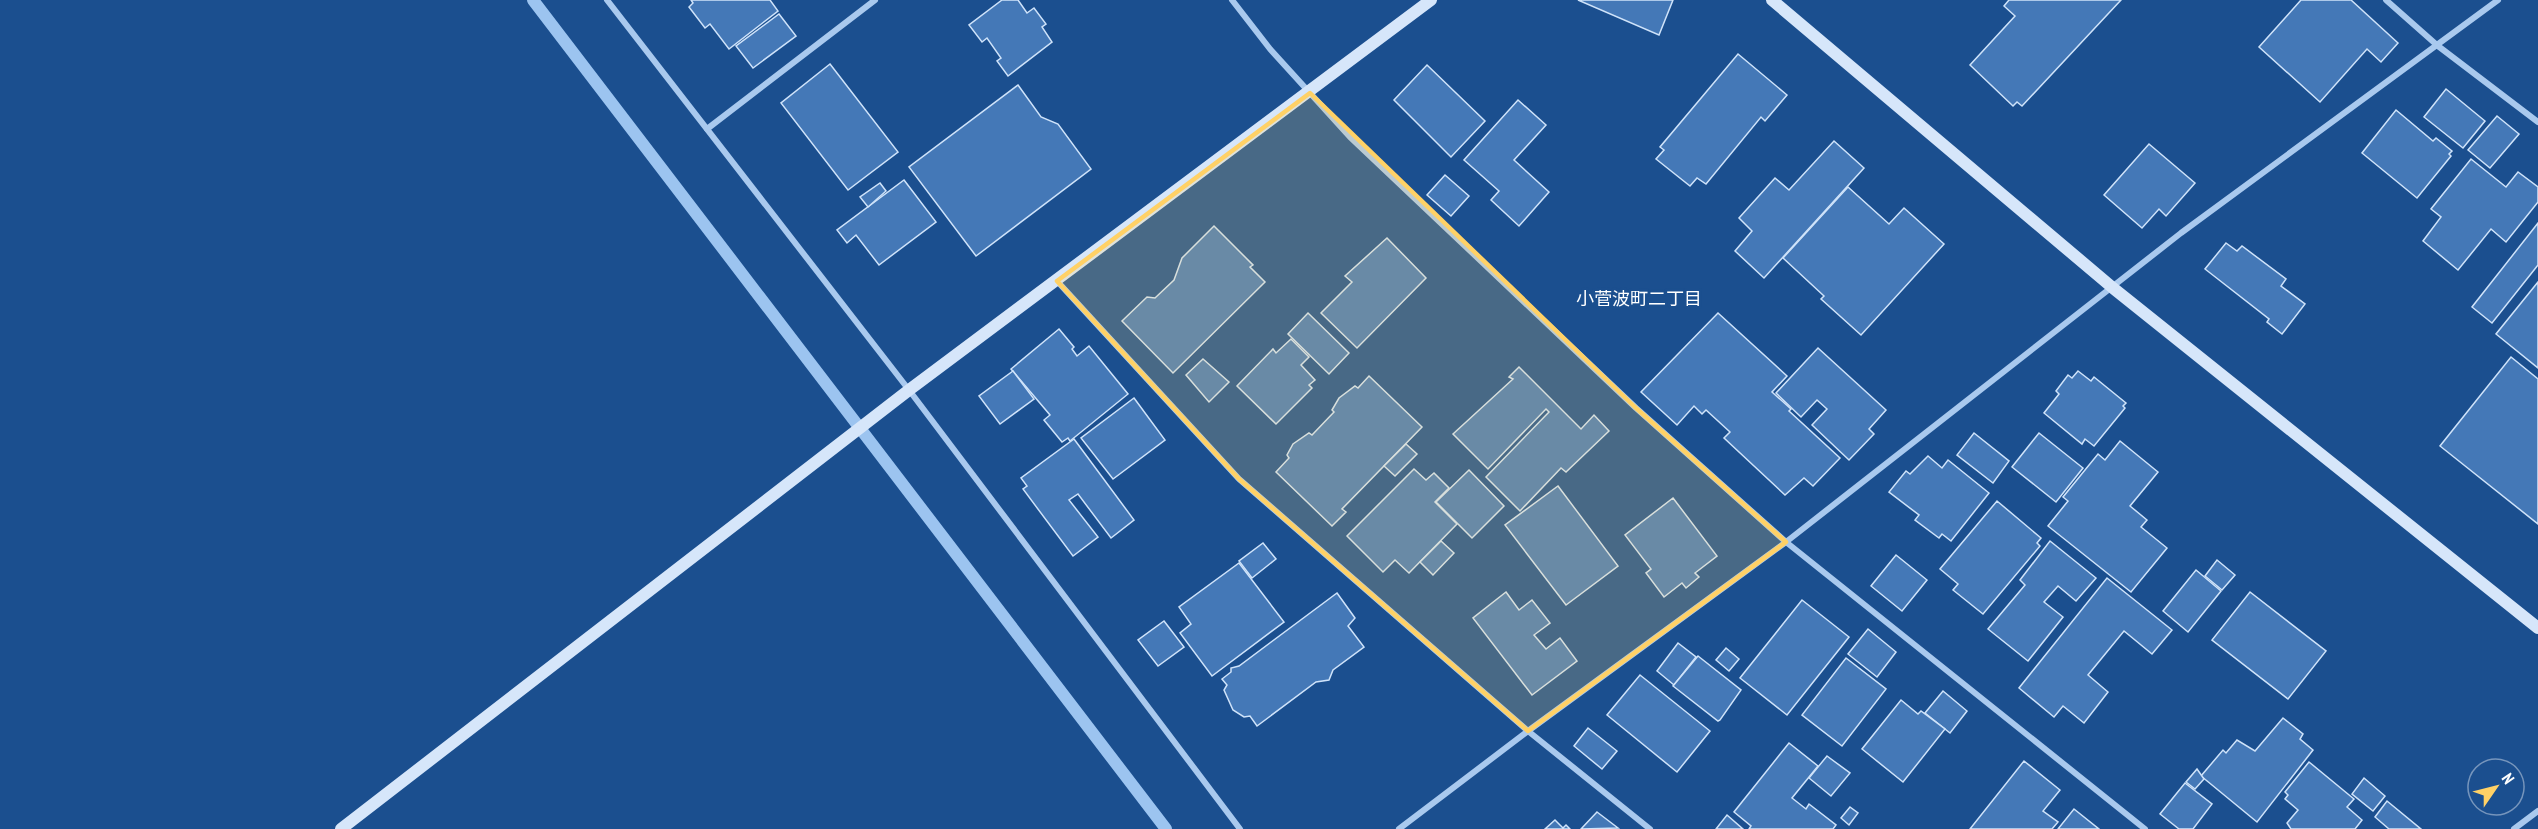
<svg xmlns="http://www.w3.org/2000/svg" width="2538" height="829" font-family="'PT Sans Narrow','Noto Sans JP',sans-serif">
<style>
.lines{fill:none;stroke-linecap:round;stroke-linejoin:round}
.stream{stroke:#9cc4f0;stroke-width:12}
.building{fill:#4478b7;stroke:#cfe3fa;stroke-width:1.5}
.street{stroke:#a9c9ee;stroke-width:6}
.secondary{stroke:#d6e6fa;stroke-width:12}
.marked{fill:#ffd166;fill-opacity:0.2;stroke:#ffd166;stroke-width:4.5;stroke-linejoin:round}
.labels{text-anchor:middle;stroke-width:6;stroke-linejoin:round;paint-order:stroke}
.neighbourhood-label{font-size:18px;fill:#fff;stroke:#1b4f8f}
</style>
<rect width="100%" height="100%" fill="#1b4f8f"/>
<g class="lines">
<!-- stream -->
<path class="stream" d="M533 0 1166 829"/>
</g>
<!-- building -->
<g class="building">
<path d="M691 0H770L778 11 729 49 710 24 705 28 689 7 693 3Z"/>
<path d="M1002 0H1018L1027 13 1034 8 1046 24 1042 27 1052 42 1008 76 997 61 1001 58 987 38 982 42 969 25Z"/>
<path d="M1578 0H1673L1659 35Z"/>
<path d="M2009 0H2121L2022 106 2017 102 2013 106 1970 65 2015 16 2004 6Z"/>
<path d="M2301 0H2351L2398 43 2381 62 2367 49 2320 102 2259 47Z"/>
<path d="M779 14 796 36 753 68 736 46Z"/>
<path d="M1738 54 1787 95 1765 121 1761 117 1706 184 1697 178 1690 186 1656 159 1664 150 1660 147Z"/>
<path d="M830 64 898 152 848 190 781 103Z"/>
<path d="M1427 65 1485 121 1451 157 1394 100Z"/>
<path d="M1018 85 1041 117 1058 124 1091 169 976 256 909 167Z"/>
<path d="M2446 89 2485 121 2463 148 2424 117Z"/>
<path d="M1518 100 1546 125 1514 160 1549 192 1519 226 1491 200 1499 191 1464 160Z"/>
<path d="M2396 110 2433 141 2436 138 2452 151 2449 154 2451 156 2417 198 2362 153Z"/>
<path d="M2497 116 2519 134 2490 168 2468 150Z"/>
<path d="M1834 141 1864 168 1764 278 1735 251 1752 231 1739 218 1775 178 1789 190Z"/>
<path d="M2149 144 2195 183 2166 216 2159 209 2142 228 2104 195Z"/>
<path d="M2471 159 2506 187 2518 172 2538 187V202L2506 242 2491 229 2458 270 2423 241 2441 217 2431 209Z"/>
<path d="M1445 175 1469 196 1451 216 1427 195Z"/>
<path d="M904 180 936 222 879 265 856 235 847 243 837 230Z"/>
<path d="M880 183 886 191 868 207 860 197Z"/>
<path d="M1848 187 1889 224 1904 208 1944 244 1861 335 1821 299 1824 296 1783 258Z"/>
<path d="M2538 223V265L2492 323 2472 307Z"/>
<path d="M1214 226 1253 265 1250 267 1265 282 1173 373 1122 321 1147 297 1155 298 1174 280 1182 258Z"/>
<path d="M1387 238 1426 278 1357 348 1321 313 1352 282 1345 276Z"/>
<path d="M2226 243 2237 251 2242 246 2286 279 2281 286 2305 304 2282 334 2267 322 2269 319 2205 269Z"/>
<path d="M2538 282V368L2496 334Z"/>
<path d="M1308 313 1349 353 1329 374 1288 334Z"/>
<path d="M1718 313 1787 376 1772 392 1791 409 1789 411 1840 458 1813 486 1804 478 1785 495 1724 438 1730 432 1706 410 1702 414 1694 406 1677 425 1641 392Z"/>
<path d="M1059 329 1074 347 1072 349 1077 356 1089 346 1128 394 1070 441 1068 438 1062 442 1044 420 1050 415 1011 369Z"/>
<path d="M1291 339 1309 357 1301 365 1315 380 1309 385 1312 388 1276 424 1237 386 1273 349 1276 353Z"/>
<path d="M1818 348 1886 410 1869 429 1874 434 1849 460 1812 425 1827 409 1817 400 1801 417 1776 393Z"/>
<path d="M2511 357 2538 379V524L2440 446Z"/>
<path d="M1203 359 1229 382 1209 402 1186 375Z"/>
<path d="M1519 367 1581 429 1594 415 1609 431 1566 472 1561 468 1520 511 1486 477 1549 412 1546 409 1488 469 1453 434 1513 379 1509 377Z"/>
<path d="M1013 371 1034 399 1000 424 979 396Z"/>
<path d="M2078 371 2091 381 2094 377 2126 403 2123 406 2125 408 2094 446 2085 439 2082 444 2044 413 2059 394 2056 391 2068 375 2072 378Z"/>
<path d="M1369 376 1422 427 1342 509 1346 512 1332 526 1276 472 1289 458 1287 455 1293 444 1309 433 1312 435 1334 412 1332 410 1339 398 1355 386 1358 388Z"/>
<path d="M1134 398 1165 440 1113 479 1081 438Z"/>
<path d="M1974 433 2009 461 1993 483 1957 455Z"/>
<path d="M2039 433 2083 468 2056 502 2012 467Z"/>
<path d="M1074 439 1134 520 1111 538 1078 494 1069 500 1098 537 1073 556 1023 489 1027 486 1021 478Z"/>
<path d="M2120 441 2158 472 2130 506 2147 520 2141 527 2167 548 2131 592 2048 526 2068 501 2063 497 2098 454 2105 460Z"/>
<path d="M1406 444 1417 454 1395 476 1384 466Z"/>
<path d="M1928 456 1942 468 1948 460 1989 493 1951 541 1942 534 1939 538 1915 520 1919 515 1889 492 1906 471 1910 474Z"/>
<path d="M1414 469 1426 480 1434 473 1449 488 1435 502 1457 524 1409 573 1395 560 1383 572 1347 536Z"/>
<path d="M1469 470 1504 506 1472 538 1436 502Z"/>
<path d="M1558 486 1618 566 1566 605 1505 525Z"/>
<path d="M1673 498 1717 556 1695 573 1699 577 1686 588 1682 583 1664 597 1646 573 1651 569 1625 535Z"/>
<path d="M1997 501 2041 538 2037 543 2040 546 1983 614 1953 590 1958 584 1940 569Z"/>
<path d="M1441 541 1454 553 1433 575 1420 562Z"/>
<path d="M2050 541 2096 578 2076 601 2058 586 2044 602 2063 617 2028 661 1988 629 2025 585 2020 580Z"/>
<path d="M1263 543 1276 559 1252 578 1239 561Z"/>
<path d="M1896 555 1927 580 1902 611 1871 586Z"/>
<path d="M2217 560 2235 575 2222 590 2205 576Z"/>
<path d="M1239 563 1284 622 1212 676 1180 633 1191 624 1179 607Z"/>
<path d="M2196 570 2221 591 2188 632 2163 611Z"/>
<path d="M2107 578 2172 630 2152 654 2124 631 2088 675 2108 692 2084 723 2063 706 2054 717 2019 688Z"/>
<path d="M1506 592 1519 610 1532 600 1550 623 1534 635 1546 649 1560 638 1577 661 1532 695 1473 618Z"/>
<path d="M2250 592 2326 651 2288 699 2212 640Z"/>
<path d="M1337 593 1355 618 1348 626 1364 647 1333 670 1329 680 1316 682 1257 726 1250 716 1244 717 1233 710 1224 690 1227 685 1222 679 1231 672V668L1239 666Z"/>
<path d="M1802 600 1849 637 1787 715 1740 678Z"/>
<path d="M1164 621 1184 647 1158 666 1138 640Z"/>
<path d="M1868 629 1896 652 1877 677 1848 654Z"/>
<path d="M1678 643 1696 657 1674 685 1657 671Z"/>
<path d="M1726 648 1739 659 1729 671 1716 660Z"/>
<path d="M1698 656 1741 690 1720 720 1718 721 1673 686Z"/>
<path d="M1846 658 1886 689 1842 746 1802 715Z"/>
<path d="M1640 675 1710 731 1677 772 1607 715Z"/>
<path d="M1943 691 1967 711 1950 733 1925 713Z"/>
<path d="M1901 700 1918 714 1921 711 1945 729 1903 782 1862 749Z"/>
<path d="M2283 718 2303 734 2300 739 2313 750 2257 822 2201 776 2223 750 2226 753 2237 740 2255 751Z"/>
<path d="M1588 728 1617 751 1602 769 1574 746Z"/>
<path d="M1789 743 1818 766 1792 798 1806 809 1809 804 1836 825 1833 829H1749L1751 826 1734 812Z"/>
<path d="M1827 756 1850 773 1831 796 1809 778Z"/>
<path d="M2024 761 2060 790 2043 811 2058 822 2052 829H1970Z"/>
<path d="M2309 762 2354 799 2347 807 2362 820 2355 829H2291L2287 823 2298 810 2285 799 2288 795 2285 792Z"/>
<path d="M2197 769 2204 779 2195 789 2186 782Z"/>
<path d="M2364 778 2385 796 2373 811 2352 794Z"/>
<path d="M2185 783 2212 804 2193 829H2179L2160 814Z"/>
<path d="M2387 801 2421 829H2389L2375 817Z"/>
<path d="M1850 807 1858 813 1849 825 1841 818Z"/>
<path d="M2074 809 2099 829H2058Z"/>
<path d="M1597 812 1618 828 1581 829Z"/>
<path d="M1727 815 1743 829H1716Z"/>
<path d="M1555 820 1563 828 1566 825 1570 829H1545Z"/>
</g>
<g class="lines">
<!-- street -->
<g class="street">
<path d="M607 0 909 390 1240 829"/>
<path d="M1232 0 1270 49 1350 137 1636 408 1786 542 2145 829"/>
<path d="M2386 0 2438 46 2538 122"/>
<path d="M707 129 875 0"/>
<path d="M1057 281 1239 479 1528 731 1650 829"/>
<path d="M1399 829 1528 731 1786 542 2181 233 2498 0"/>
<path d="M2514 829 2538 811"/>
</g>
<!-- secondary -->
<g class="secondary">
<path d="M1772 0 2113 288 2538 628"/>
<path d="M341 829 909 390 1431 0"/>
</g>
</g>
<!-- marked area -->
<path class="marked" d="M1310 93 1636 408 1786 542 1528 731 1239 479 1057 281Z"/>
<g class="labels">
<!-- neighbourhood labels -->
<g class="neighbourhood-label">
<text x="1639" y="305">小菅波町二丁目</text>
</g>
</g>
<!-- north arrow -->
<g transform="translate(2496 787) rotate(55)"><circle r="28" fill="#1b4f8f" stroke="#7695bc" stroke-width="1.5"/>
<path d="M0-4.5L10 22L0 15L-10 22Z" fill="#ffd166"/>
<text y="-9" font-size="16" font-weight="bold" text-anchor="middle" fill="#ffffff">N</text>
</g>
</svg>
